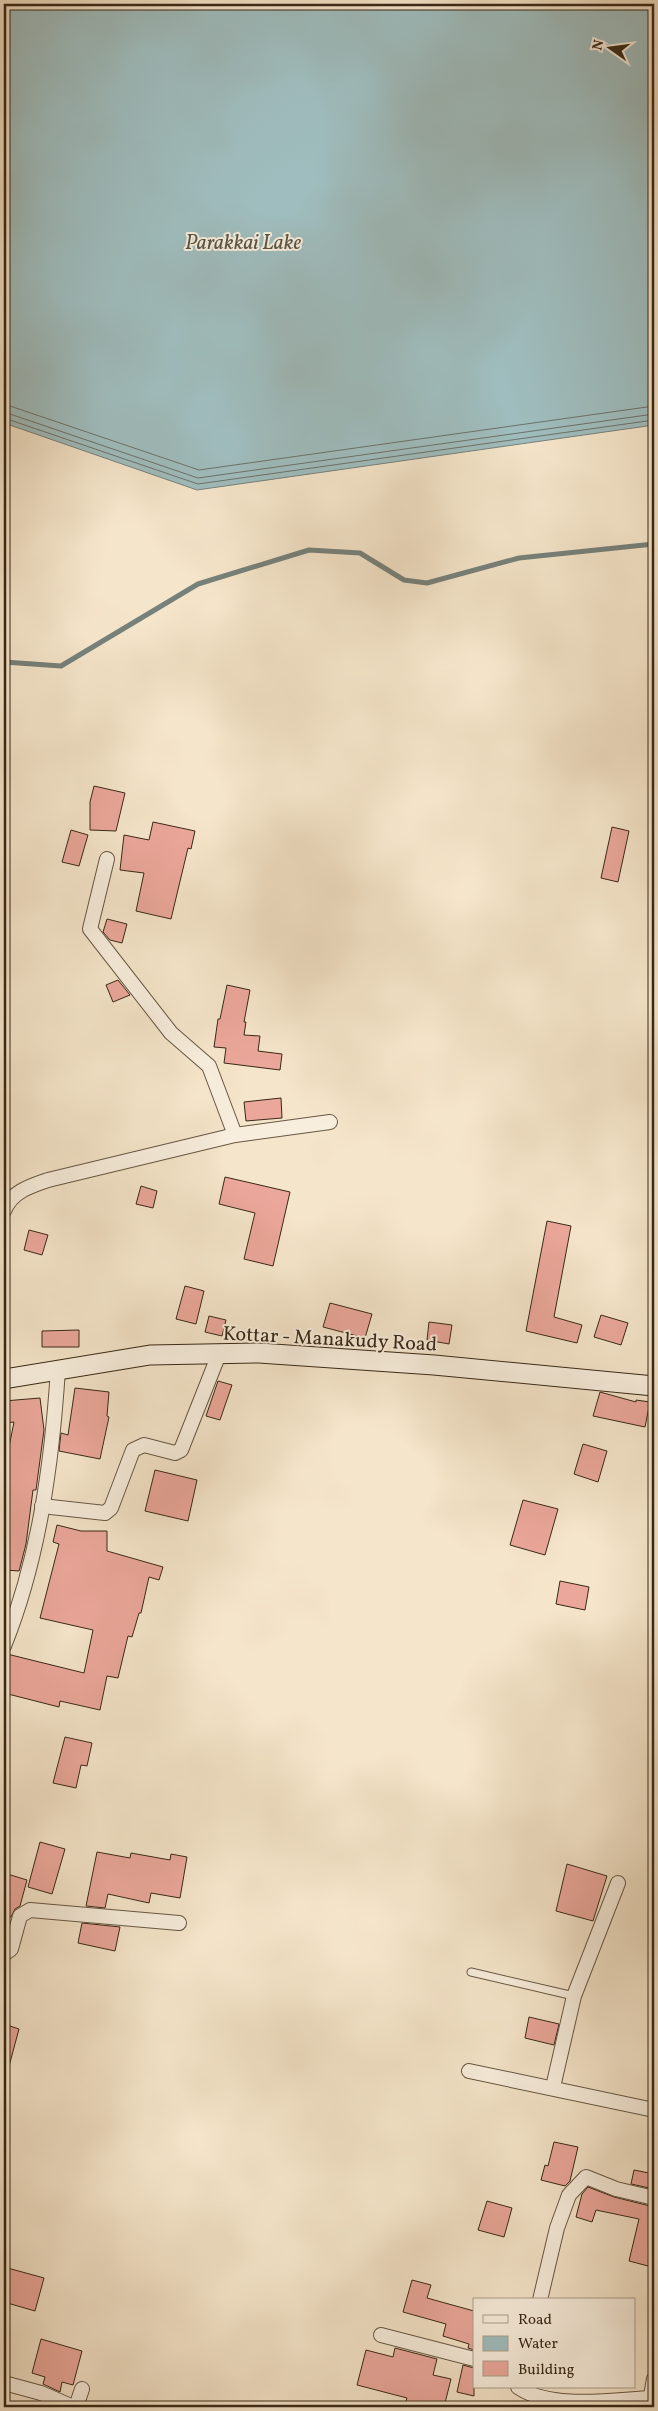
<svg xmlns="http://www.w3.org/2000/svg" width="658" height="2411" font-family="Vollkorn,serif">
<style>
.water{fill:#9fbdbe;stroke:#76817b}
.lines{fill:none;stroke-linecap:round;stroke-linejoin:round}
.shore{stroke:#6c726a;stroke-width:1}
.stream{stroke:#76817b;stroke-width:5}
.building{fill:#eba79b;stroke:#382816}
.service-casing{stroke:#675743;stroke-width:9}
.minor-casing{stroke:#675743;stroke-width:16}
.secondary-casing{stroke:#382816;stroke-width:21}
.service{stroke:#f8eedd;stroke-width:7}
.minor{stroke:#f8eedd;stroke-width:14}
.secondary{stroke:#f8eedd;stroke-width:19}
.labels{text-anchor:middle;stroke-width:4;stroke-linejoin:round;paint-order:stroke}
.street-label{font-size:20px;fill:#382816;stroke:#f8eedd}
.water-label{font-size:21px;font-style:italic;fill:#575548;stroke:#f8eedd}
</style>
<rect width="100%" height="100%" fill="#f5e5ca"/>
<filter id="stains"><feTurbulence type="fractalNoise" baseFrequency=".004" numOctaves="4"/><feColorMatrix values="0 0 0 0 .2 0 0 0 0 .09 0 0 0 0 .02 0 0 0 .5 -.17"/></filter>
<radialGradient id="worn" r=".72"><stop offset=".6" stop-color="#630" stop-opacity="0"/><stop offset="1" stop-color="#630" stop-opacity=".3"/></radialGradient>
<!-- water -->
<path class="water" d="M4 4H654V425L197 490 4 423Z"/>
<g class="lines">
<!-- shore -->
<g class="shore">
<path d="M4 404 199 470 654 406"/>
<path d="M4 412 198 478 654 414"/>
<path d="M4 418 198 484 654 420"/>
</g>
<!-- stream -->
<path class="stream" d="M4 662 61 666 198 584 309 550 360 553 404 580 427 583 519 558 654 544"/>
</g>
<!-- building -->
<g class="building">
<path d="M94 786 125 793 116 831 90 830V802Z"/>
<path d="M153 822 195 831 191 849 188 848 171 919 136 911 144 873 120 870 124 835 149 840Z"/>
<path d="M612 827 629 831 618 882 601 878Z"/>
<path d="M71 830 88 835 79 866 62 862Z"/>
<path d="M107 919 127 924 122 943 110 940 103 932Z"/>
<path d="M118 980 130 995 113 1002 106 985Z"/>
<path d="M227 985 250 990 244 1022H246L244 1035 260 1036 258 1051 282 1054 280 1070 224 1063 226 1048 214 1047 218 1019H220Z"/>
<path d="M281 1098 282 1118 246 1121 244 1102Z"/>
<path d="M225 1177 290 1192 273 1266 244 1259 255 1213 219 1204Z"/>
<path d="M141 1186 157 1191 153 1208 136 1204Z"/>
<path d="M547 1221 571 1226 554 1317 582 1325 577 1343 526 1331Z"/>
<path d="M29 1230 48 1235 42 1255 24 1250Z"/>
<path d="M185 1286 204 1291 196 1324 176 1319Z"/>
<path d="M330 1303 372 1314 365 1338 323 1327Z"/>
<path d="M601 1315 628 1323 621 1345 594 1337Z"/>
<path d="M209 1316 226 1320 222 1336 205 1332Z"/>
<path d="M429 1322 452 1325 449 1344 427 1340Z"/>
<path d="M79 1330V1347H42V1331Z"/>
<path d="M218 1381 232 1385 220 1420 206 1416Z"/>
<path d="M75 1388 109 1392 107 1416 109 1417 100 1459 59 1451 61 1433 68 1435Z"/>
<path d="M600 1392 636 1402V1400L650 1402 645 1427 593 1416Z"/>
<path d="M40 1398 44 1430 36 1490H33L26 1544 19 1571 6 1570 8 1560H4V1457H7L14 1422 6 1423 4 1401Z"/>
<path d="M583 1444 607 1451 598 1482 574 1474Z"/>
<path d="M155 1470 197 1480 188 1521 145 1511Z"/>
<path d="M523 1500 558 1509 545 1555 510 1545Z"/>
<path d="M57 1525 81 1531H107V1551L163 1567 159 1580 149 1577 141 1613H139L132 1637 128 1636 118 1678 107 1676 100 1710 60 1701 59 1707 4 1693V1669L7 1654 84 1673 93 1630 40 1618 59 1544 53 1542Z"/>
<path d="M560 1581 589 1587 585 1610 556 1604Z"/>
<path d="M65 1737 92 1743 87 1766 81 1765 76 1788 53 1783Z"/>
<path d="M40 1842 65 1849 52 1894 28 1887Z"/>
<path d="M97 1852 130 1858 131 1853 170 1860 171 1854 187 1857 180 1898 151 1893 149 1903 108 1894 105 1908 86 1906Z"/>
<path d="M567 1864 607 1876 593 1921 556 1911Z"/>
<path d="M4 1873 27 1880 20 1906 15 1909 11 1917 4 1915Z"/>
<path d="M82 1923 120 1927 115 1951 78 1943Z"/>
<path d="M529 2017 559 2024 554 2045 525 2038Z"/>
<path d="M4 2024 19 2029 8 2070 4 2069Z"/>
<path d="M554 2142 578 2147 570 2181 565 2186 541 2180 545 2165 548 2166Z"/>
<path d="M634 2170 654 2174V2189L631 2184Z"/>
<path d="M588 2187 614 2197 654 2207V2257L652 2267 629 2261 639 2219 596 2210 592 2222 576 2217 582 2194Z"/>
<path d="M487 2201 512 2208 504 2237 478 2230Z"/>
<path d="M4 2267 44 2278 35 2311 4 2302Z"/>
<path d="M412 2280 431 2285 427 2298 474 2311V2350L468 2348 469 2344 443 2336 446 2324 403 2312Z"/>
<path d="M41 2339 82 2351 73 2385 62 2382 60 2392 43 2384 45 2377 32 2373Z"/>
<path d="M395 2348 437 2359 433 2375 451 2379 444 2407 423 2402 421 2407H404L407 2398 357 2385 366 2350 393 2357Z"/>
<path d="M463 2365 474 2368V2396L457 2392Z"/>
</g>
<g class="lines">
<!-- service casing -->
<g class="service-casing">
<path id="service" d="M471 1972 574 1996"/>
</g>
<!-- minor casing -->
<g class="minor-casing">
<g id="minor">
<path d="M107 859 90 929 171 1033 209 1066 235 1135"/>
<path d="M4 1211C11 1192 30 1186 48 1180L235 1135 330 1122"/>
<path d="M42 1506 105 1513 111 1508 133 1450 144 1445 175 1453 181 1450 219 1354"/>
<path d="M4 1646C39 1559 52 1463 58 1369"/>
<path d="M4 1954 11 1949 20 1916 30 1910 179 1923"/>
<path d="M469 2071 654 2110"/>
<path d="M553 2087 574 1996 618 1883"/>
<path d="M540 2300 557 2228 569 2195 586 2177 616 2189 654 2198"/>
<path d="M381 2335 474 2359"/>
<path d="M4 2383 41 2393 73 2407"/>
<path d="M518 2387C551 2410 612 2400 651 2398"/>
<path d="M76 2407 82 2389"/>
<path d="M649 2407 654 2379"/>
</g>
</g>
<!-- secondary casing -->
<g class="secondary-casing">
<path id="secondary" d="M4 1379 150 1355 259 1353 434 1365 654 1386"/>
</g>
<!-- service -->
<use href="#service" class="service"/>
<!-- minor -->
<use href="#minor" class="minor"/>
<!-- secondary -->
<use href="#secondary" class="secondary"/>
</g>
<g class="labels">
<!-- street labels -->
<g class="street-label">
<text transform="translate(330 1338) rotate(3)" y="7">Kottar - Manakudy Road</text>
</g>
<!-- water labels -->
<g class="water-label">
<text x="243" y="249">Parakkai Lake</text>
</g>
</g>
<!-- margin -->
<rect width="658" height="2411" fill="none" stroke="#f5e5ca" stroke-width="20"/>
<rect x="5" y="5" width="648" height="2401" fill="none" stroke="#382816" stroke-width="2.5"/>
<rect x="10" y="10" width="638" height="2391" fill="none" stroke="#382816"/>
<!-- legend -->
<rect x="473" y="2298" width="162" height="90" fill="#f8eedd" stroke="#ab9f8d"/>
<rect x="483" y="2315" width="25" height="8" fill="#f8eedd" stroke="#ab9f8d"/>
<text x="518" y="2324" font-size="15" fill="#382816">Road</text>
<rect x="483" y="2336" width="25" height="15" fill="#9fbdbe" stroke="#ab9f8d"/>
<text x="518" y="2348" font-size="15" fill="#382816">Water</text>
<rect x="483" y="2361" width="25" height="15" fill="#eba79b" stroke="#ab9f8d"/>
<text x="518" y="2374" font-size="15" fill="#382816">Building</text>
<!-- north arrow -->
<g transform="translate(610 48) rotate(284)" stroke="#f8eedd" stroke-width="4" paint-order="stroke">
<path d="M0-4L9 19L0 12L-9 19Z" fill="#382816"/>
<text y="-8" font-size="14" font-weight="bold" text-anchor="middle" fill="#382816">N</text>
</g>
<rect width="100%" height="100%" filter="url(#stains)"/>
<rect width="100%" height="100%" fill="url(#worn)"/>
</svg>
